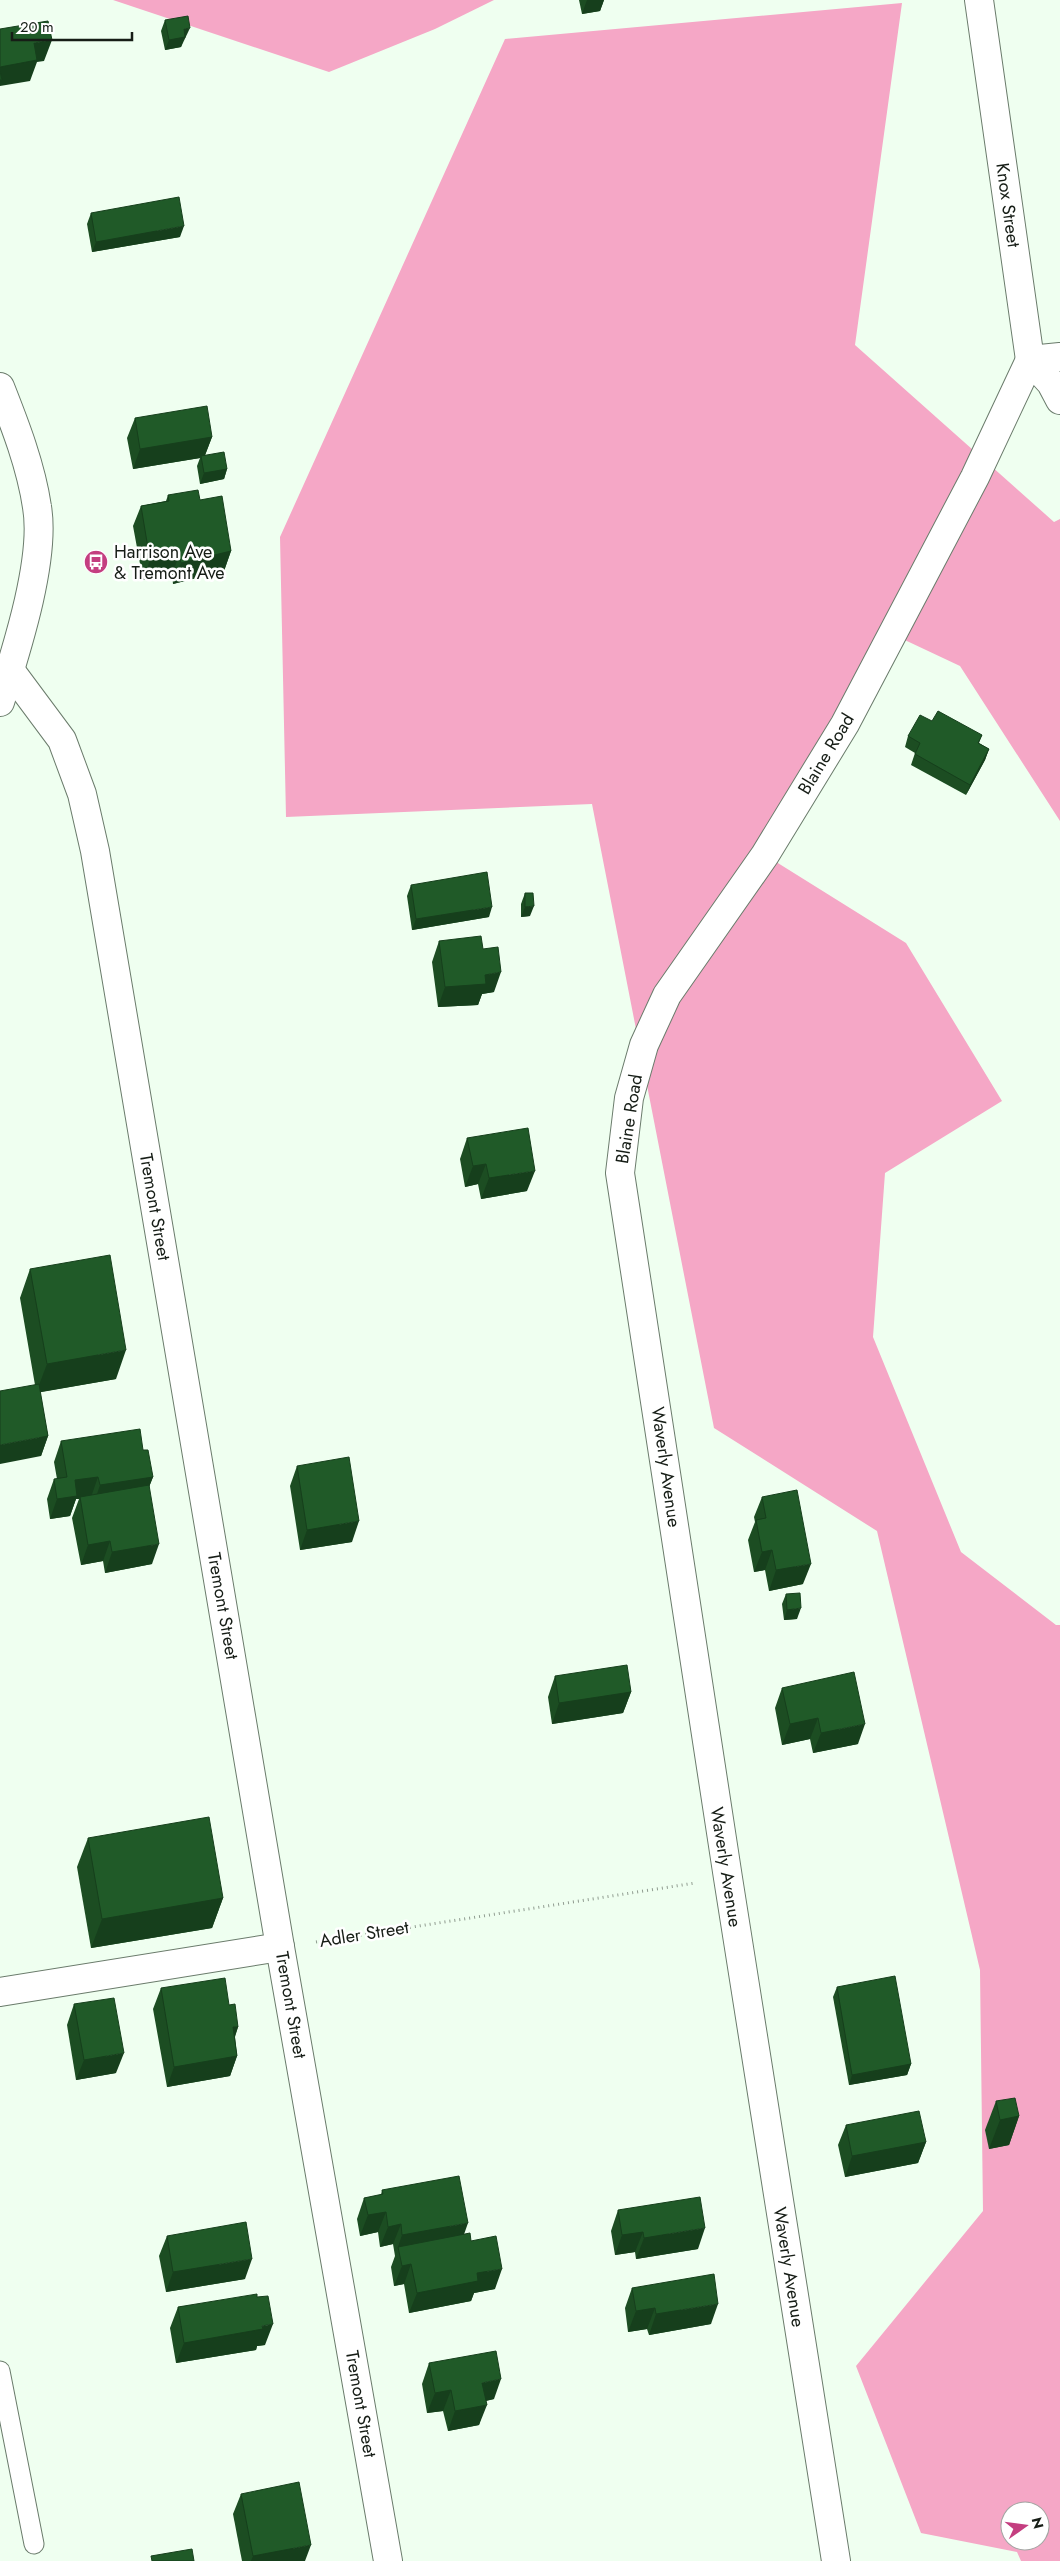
<svg xmlns="http://www.w3.org/2000/svg" width="1060" height="2561" font-family="Jost,sans-serif">
<style>
.forest{fill:#f5a7c6;fill-rule:evenodd}
.lines{fill:none;stroke-linecap:round;stroke-linejoin:round}
.lane-casing{stroke:#6a7b6b;stroke-width:21}
.street-casing{stroke:#6a7b6b;stroke-width:30}
.secondary-casing{stroke:#6a7b6b;stroke-width:30}
.path{stroke:#909c90;stroke-width:3;stroke-dasharray:1 4;stroke-linecap:butt}
.lane{stroke:#fff;stroke-width:19}
.street{stroke:#fff;stroke-width:28}
.secondary{stroke:#fff;stroke-width:28}
.wall{fill:#1c4d22}
.shaded-wall{fill:#163f1c}
.building{fill:#205a28;stroke:#163f1c}
.labels{text-anchor:middle;stroke-width:5;stroke-linejoin:round;paint-order:stroke}
.street-label{font-size:18px;fill:#161d16;stroke:#fff}
.poi-label{font-size:18px;fill:#161d16;stroke:#fff;text-anchor:start}
</style>
<rect width="100%" height="100%" fill="#effff0"/>
<!-- forest -->
<g class="forest">
<path d="M113 0H494L435 29 329 72Z"/>
<path d="M902 3 855 345 1054 522 1060 519V821L960 666 892 634 765 855 906 943 1002 1101 885 1173 873 1337 961 1552 1056 1625H1060V2561H1021L1017 2552 921 2533 856 2366 983 2211 980 1970 877 1531 714 1428 592 804 286 817 280 537 505 39ZM1010 2511H1040V2541H1010Z"/>
</g>
<g class="lines">
<!-- lane casing -->
<g class="lane-casing">
<path id="lane" d="M0 2371 34 2544"/>
</g>
<!-- street casing -->
<g class="street-casing">
<g id="street">
<path d="M979 0 1030 360 1051 383 1060 400"/>
<path d="M10 670 62 740 82 794 95 851 280 1947 388 2561"/>
<path d="M0 1992 280 1947"/>
<path d="M836 2561 728 1878 620 1173 629 1098 644 1045 667 995 765 855 845 724 975 477 1030 360 1060 357"/>
</g>
</g>
<!-- secondary casing -->
<g class="secondary-casing">
<path id="secondary" d="M0 387C15 425 31 466 37 507 46 559 16 651 0 702"/>
</g>
<!-- path -->
<path class="path" d="M316 1942 695 1883"/>
<!-- lane -->
<use href="#lane" class="lane"/>
<!-- street -->
<use href="#street" class="street"/>
<!-- secondary -->
<use href="#secondary" class="secondary"/>
</g>
<!-- wall -->
<g class="wall">
<path d="M579 0H604L600 11 582 14Z"/>
<path d="M165 20 186 38H184L181 47 165 50 161 31Z"/>
<path d="M91 213 180 237 92 252 87 224Z"/>
<path d="M135 418 212 437 205 455 227 469 224 479 200 484 197 466 200 458 133 469 127 438Z"/>
<path d="M168 495 200 500 231 551 224 571 173 584 172 575 143 580 133 526 141 506 166 501Z"/>
<path d="M932 721 982 735 979 743 989 749 985 760 966 795 911 765 915 753 905 747 908 736Z"/>
<path d="M411 885 489 917 412 930 407 896Z"/>
<path d="M525 893 530 916 521 917V904Z"/>
<path d="M439 941 483 949 494 992 482 994 478 1005 438 1007 432 962Z"/>
<path d="M467 1138 527 1191 481 1199 478 1184 465 1187 460 1159Z"/>
<path d="M30 1269 116 1379 40 1392 48 1436 41 1456 35 1385 20 1298Z"/>
<path d="M61 1441 153 1477 149 1487 152 1564 105 1573 103 1561 81 1565 72 1518 79 1499H76L70 1516 50 1519 47 1499 54 1479H57L54 1462Z"/>
<path d="M297 1466 352 1542 300 1550 290 1486Z"/>
<path d="M762 1497 803 1584 769 1591 765 1570 754 1572 748 1540 755 1522 754 1517Z"/>
<path d="M786 1594 797 1619 784 1620 782 1604Z"/>
<path d="M555 1676 631 1692 623 1713 552 1724 548 1697Z"/>
<path d="M782 1688 858 1744 813 1753 810 1739 782 1745 775 1708Z"/>
<path d="M88 1838 223 1898 212 1928 91 1948 77 1867Z"/>
<path d="M837 1987 911 2064 907 2075 849 2085 833 1997Z"/>
<path d="M161 1988 229 2005 238 2027 235 2037 237 2056 230 2076 167 2087 153 2009Z"/>
<path d="M74 2004 116 2073 76 2080 67 2025Z"/>
<path d="M996 2101 1019 2116 1009 2145 989 2149 985 2130Z"/>
<path d="M846 2125 926 2142 918 2163 845 2177 838 2145Z"/>
<path d="M382 2190 464 2234 471 2241 495 2289 474 2293 471 2301 409 2313 404 2284 394 2286 391 2267 395 2256 393 2244 380 2247 378 2232 360 2236 357 2219 364 2198 381 2195Z"/>
<path d="M618 2210 698 2249 636 2259 635 2252 615 2255 611 2231Z"/>
<path d="M167 2236 245 2279 166 2292 159 2256Z"/>
<path d="M632 2288 711 2324 649 2335 647 2329 628 2332 625 2308Z"/>
<path d="M257 2297 265 2345 257 2346 256 2350 176 2363 170 2328 178 2307Z"/>
<path d="M429 2363 494 2399 486 2401 479 2425 448 2431 443 2411 427 2413 422 2384Z"/>
<path d="M241 2494 305 2561H242L233 2514Z"/>
</g>
<!-- shaded-wall -->
<g class="shaded-wall">
<path d="M587 0H604L600 11 582 14Z"/>
<path d="M190 28 181 47 165 50 169 40 184 29Z"/>
<path d="M52 40 44 61 37 62 30 81 0 86V67L34 43Z"/>
<path d="M184 226 180 237 92 252 96 242Z"/>
<path d="M212 437 204 458 201 456 200 458 133 469 140 449Z"/>
<path d="M227 469 224 479 200 484 204 473Z"/>
<path d="M231 551 224 571 173 584 181 563Z"/>
<path d="M179 555 172 575 143 580 150 560Z"/>
<path d="M989 749 985 760 966 795 970 785Z"/>
<path d="M534 906 530 916 521 917 525 907Z"/>
<path d="M492 907 489 917 412 930 416 919Z"/>
<path d="M501 972 494 992 482 994 478 1005 438 1007 445 987 485 975Z"/>
<path d="M486 1164 478 1184 465 1187 473 1166Z"/>
<path d="M535 1171 527 1191 481 1199 489 1178Z"/>
<path d="M126 1350 116 1379 36 1393 47 1364Z"/>
<path d="M48 1436 41 1456 0 1464V1445Z"/>
<path d="M98 1477 91 1497H80L79 1499H76L70 1516 50 1519 57 1499 75 1480Z"/>
<path d="M153 1477 145 1497 93 1506 100 1485Z"/>
<path d="M359 1521 352 1542 300 1550 307 1530Z"/>
<path d="M110 1541 103 1561 81 1565 88 1545Z"/>
<path d="M159 1544 152 1564 105 1573 112 1552Z"/>
<path d="M772 1550 765 1570 754 1572 762 1552Z"/>
<path d="M811 1564 803 1584 769 1591 776 1570Z"/>
<path d="M801 1608 797 1619 784 1620 787 1610Z"/>
<path d="M631 1692 623 1713 552 1724 559 1703Z"/>
<path d="M818 1718 810 1739 782 1745 790 1724Z"/>
<path d="M865 1724 858 1744 813 1753 821 1733Z"/>
<path d="M223 1898 212 1928 91 1948 102 1919Z"/>
<path d="M233 2027H238L231 2047Z"/>
<path d="M124 2053 116 2073 76 2080 84 2060Z"/>
<path d="M237 2056 230 2076 167 2087 174 2067Z"/>
<path d="M911 2064 907 2075 849 2085 852 2075Z"/>
<path d="M1019 2116 1009 2145 989 2149 1000 2120Z"/>
<path d="M926 2142 918 2163 845 2177 852 2156Z"/>
<path d="M386 2212 378 2232 360 2236 368 2215Z"/>
<path d="M468 2223 461 2243 398 2247 395 2256 402 2235Z"/>
<path d="M401 2224 393 2244 380 2247 388 2227Z"/>
<path d="M705 2228 698 2249 636 2259 644 2238Z"/>
<path d="M643 2232 635 2252 615 2255 622 2235Z"/>
<path d="M252 2259 245 2279 166 2292 173 2272Z"/>
<path d="M411 2264 404 2284 394 2286 402 2266Z"/>
<path d="M502 2269 495 2289 474 2293 471 2301 409 2313 417 2293 477 2273Z"/>
<path d="M718 2304 711 2324 649 2335 656 2314Z"/>
<path d="M655 2308 647 2329 628 2332 636 2311Z"/>
<path d="M273 2324 265 2345 257 2346 256 2350 176 2363 184 2343Z"/>
<path d="M501 2379 494 2399 475 2403 482 2383Z"/>
<path d="M451 2390 443 2411 427 2413 435 2393Z"/>
<path d="M487 2405 479 2425 448 2431 455 2411Z"/>
<path d="M311 2545 305 2561H251L253 2556Z"/>
</g>
<!-- building -->
<g class="building">
<path d="M188 16 190 28 184 29 185 37 169 40 165 20Z"/>
<path d="M48 21 52 40 34 43 37 60 0 67V29Z"/>
<path d="M0 71 2 80H0Z"/>
<path d="M179 197 184 226 96 242 91 213Z"/>
<path d="M207 406 212 437 140 449 135 418Z"/>
<path d="M224 452 227 469 204 473 201 456Z"/>
<path d="M198 490 200 500 222 496 231 551 181 563 179 555 150 560 141 506 169 501 168 495Z"/>
<path d="M938 711 982 735 978 743 989 749 970 785 915 754 920 743 908 736 920 715 932 721Z"/>
<path d="M487 872 492 907 416 919 411 885Z"/>
<path d="M525 893H533L534 906 525 907Z"/>
<path d="M481 936 483 949 498 947 501 972 485 975 486 984 445 987 439 941Z"/>
<path d="M528 1128 535 1171 489 1178 486 1164 473 1166 467 1138Z"/>
<path d="M110 1255 126 1350 47 1364 30 1269Z"/>
<path d="M39 1384 48 1436 0 1445V1391Z"/>
<path d="M140 1429 143 1450H148L153 1477 100 1485 98 1477 75 1480 77 1496 57 1499 54 1479 67 1477 61 1441Z"/>
<path d="M349 1457 359 1521 307 1530 297 1466Z"/>
<path d="M149 1485 159 1544 112 1552 110 1541 88 1545 80 1497Z"/>
<path d="M797 1490 811 1564 776 1570 772 1550 762 1552 756 1520 766 1518 762 1497Z"/>
<path d="M800 1593 801 1608 787 1610 786 1594Z"/>
<path d="M627 1665 631 1692 559 1703 555 1676Z"/>
<path d="M854 1672 865 1724 821 1733 818 1718 790 1724 782 1688Z"/>
<path d="M209 1817 223 1898 102 1919 88 1838Z"/>
<path d="M895 1976 911 2064 852 2075 837 1987Z"/>
<path d="M225 1978 229 2005 235 2004 238 2027H233L237 2056 174 2067 161 1988Z"/>
<path d="M114 1998 124 2053 84 2060 74 2004Z"/>
<path d="M1015 2098 1019 2116 1000 2120 996 2101Z"/>
<path d="M919 2111 926 2142 852 2156 846 2125Z"/>
<path d="M459 2176 468 2223 402 2235 401 2224 388 2227 386 2212 368 2215 364 2198 383 2194 382 2190Z"/>
<path d="M700 2197 705 2228 644 2238 643 2232 622 2235 618 2210Z"/>
<path d="M246 2222 252 2259 173 2272 167 2236Z"/>
<path d="M470 2233 471 2241 496 2236 502 2269 477 2273 478 2281 417 2293 411 2264 402 2266 398 2247Z"/>
<path d="M714 2274 718 2304 656 2314 655 2308 636 2311 632 2288Z"/>
<path d="M257 2294V2297L268 2296 273 2324 262 2326 263 2329 184 2343 178 2307Z"/>
<path d="M496 2351 501 2379 482 2383 487 2405 455 2411 451 2390 435 2393 429 2363Z"/>
<path d="M299 2482 311 2545 253 2556 241 2494Z"/>
<path d="M192 2549 194 2561H152L151 2556Z"/>
</g>
<!-- icons -->
<defs>
<g id="bus-disc" transform="scale(1.25)"><circle r="9.5" fill="#c43e80" stroke="#fff"/><path d="M-5-6H5V4H4V6H2V4H-2V6H-4V4H-5ZM-3.5-4V0h7V-4ZM-3.5 1.2v1.5H-2V1.2ZM2 1.2v1.5H3.5V1.2Z" fill="#fff"/></g>
</defs>
<g fill-rule="evenodd">
<use href="#bus-disc" x="96" y="562"/>
</g>
<g class="labels">
<!-- street labels -->
<g class="street-label">
<text transform="translate(1008 205) rotate(82)" y="6">Knox Street</text>
<text transform="translate(826 754) rotate(-59)" y="6">Blaine Road</text>
<text transform="translate(629 1119) rotate(-81)" y="6">Blaine Road</text>
<text transform="translate(155 1207) rotate(80)" y="6">Tremont Street</text>
<text transform="translate(666 1467) rotate(82)" y="6">Waverly Avenue</text>
<text transform="translate(223 1606) rotate(80)" y="6">Tremont Street</text>
<text transform="translate(726 1867) rotate(81)" y="6">Waverly Avenue</text>
<text transform="translate(364 1934) rotate(-9)" y="6">Adler Street</text>
<text transform="translate(291 2005) rotate(80)" y="6">Tremont Street</text>
<text transform="translate(789 2267) rotate(81)" y="6">Waverly Avenue</text>
<text transform="translate(361 2404) rotate(80)" y="6">Tremont Street</text>
</g>
<!-- poi labels -->
<g class="poi-label">
<text x="114" y="558">Harrison Ave<tspan x="114" dy="21">&amp; Tremont Ave</tspan></text>
</g>
</g>
<!-- north arrow -->
<g transform="translate(1025 2526) rotate(76)"><circle r="24" fill="#ffffff" stroke="#a2a5a2"/>
<path d="M0-4L9 19L0 12L-9 19Z" fill="#c43e80"/>
<text y="-8" font-size="14" font-weight="bold" text-anchor="middle" fill="#161d16">N</text>
</g>
<!-- scale -->
<path d="M12 32v8h120v-8" fill="none" stroke="#161d16" stroke-width="2.5"/>
<text x="20" y="32" font-size="15" fill="#161d16" stroke="#ffffff" stroke-width="4" paint-order="stroke">20 m</text>
</svg>
